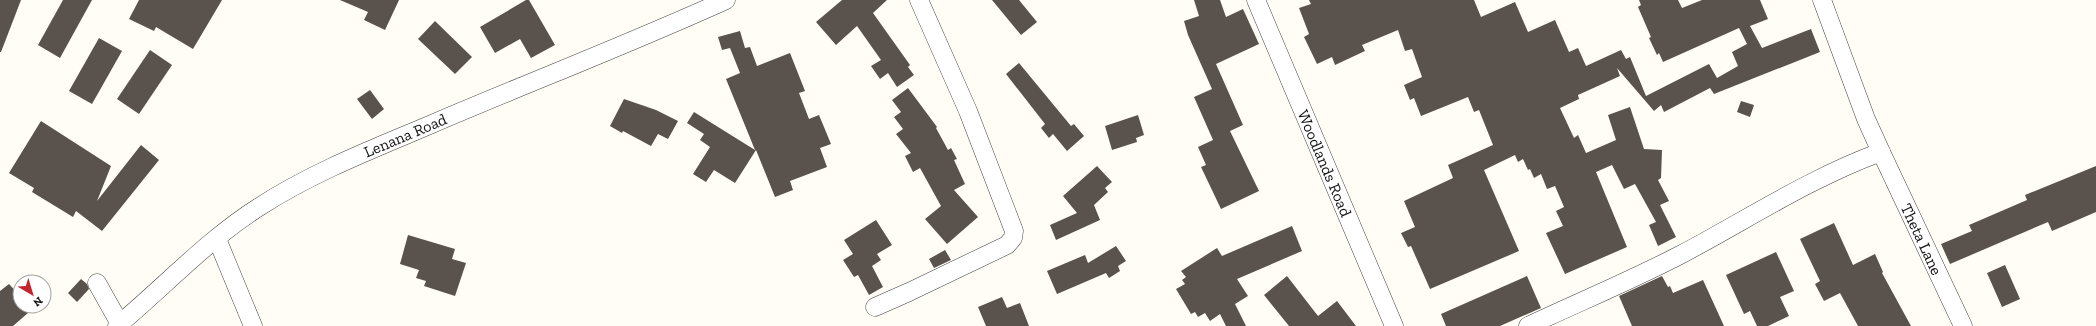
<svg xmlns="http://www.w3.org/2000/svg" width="2096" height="326" font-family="'Zilla Slab',serif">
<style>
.building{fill:#5a524d}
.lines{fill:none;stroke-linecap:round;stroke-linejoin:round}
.minor-casing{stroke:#444;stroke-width:19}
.minor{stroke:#fff;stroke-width:18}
.labels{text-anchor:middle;stroke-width:4;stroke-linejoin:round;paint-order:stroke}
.street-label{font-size:16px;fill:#111;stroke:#fff}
</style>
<rect width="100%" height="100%" fill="#fffdf5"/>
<!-- building -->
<g class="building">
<path d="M0 0H21L1 52H0Z"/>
<path d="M63 0H92L60 58 38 45Z"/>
<path d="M139 0H222L193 49 156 27 154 31 129 19Z"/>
<path d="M340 0H399L385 30 364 20 368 12Z"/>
<path d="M526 0H529L555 45 531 58 520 39 495 53 480 27Z"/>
<path d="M842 0H887L873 13 910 65 908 67 914 75 897 87 888 73 880 79 871 66 881 60 857 26 836 45 816 22Z"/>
<path d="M992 0H1019L1037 22 1021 35Z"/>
<path d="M1194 0H1220L1226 17 1243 9 1259 44 1216 64 1243 125 1230 131 1259 191 1221 209 1201 167 1206 165 1198 147 1213 140 1194 97 1212 89 1188 35 1184 21 1199 16Z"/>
<path d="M1309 0H1474L1481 17 1515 2 1528 32 1555 20 1569 52 1578 48 1586 66 1621 50 1626 59 1630 57 1646 96 1709 64 1717 78 1738 66 1732 52 1747 44 1739 28 1663 62 1659 53 1657 55 1649 38 1651 37 1638 7 1641 5 1639 0H1678L1682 8 1702 0H1760L1768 19 1750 26 1762 48 1811 29 1820 52 1714 94 1710 88 1664 112 1661 105 1654 111 1617 68 1620 76 1578 95 1579 99 1560 108 1574 138 1578 135 1586 153 1616 140 1608 115 1630 107 1644 149 1662 150 1661 178 1658 180 1669 201 1660 205 1676 237 1658 246 1649 225 1656 222 1635 184 1624 189 1612 165 1596 172 1627 247 1565 274 1546 233 1563 226 1556 211 1564 207 1555 186 1547 189 1541 174 1534 178 1530 169 1528 170 1523 159 1518 162 1515 155 1484 170 1519 251 1430 289 1411 246 1408 247 1401 233 1415 227 1404 201 1453 178 1448 165 1493 145 1479 110 1474 112 1468 97 1421 116 1414 98 1410 100 1404 85 1422 77 1412 49 1405 51 1398 30 1362 45 1365 51 1335 65 1332 57 1317 64 1304 37 1309 34 1299 8 1311 4Z"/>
<path d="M435 21 472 57 455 74 418 39Z"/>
<path d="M740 31 745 48 750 47 757 66 790 53 805 91 799 93 809 119 819 115 831 144 820 148 827 167 790 181 793 190 775 197 756 150 735 183 714 170 706 182 693 174 710 147 700 140 704 134 687 123 694 112 755 150 726 79 740 73 730 48 722 50 718 37Z"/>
<path d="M99 38 122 51 92 104 69 91Z"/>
<path d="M150 50 172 65 139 114 117 99Z"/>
<path d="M1019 63 1071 126 1074 124 1084 136 1067 151 1053 134 1049 138 1041 128 1045 124 1006 74Z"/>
<path d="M908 88 937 127 936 128 948 150 951 148 957 159 954 160 965 184 954 190 978 217 947 244 925 219 941 206 920 168 913 172 905 156 911 153 896 134 903 129 894 117 901 112 892 100Z"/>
<path d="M370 90 384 109 372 119 357 99Z"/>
<path d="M624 99 656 110 678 121 668 139 658 134 651 146 623 131 622 133 610 126Z"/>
<path d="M1741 101 1754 105 1750 117 1737 112Z"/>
<path d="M1138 115 1144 135 1136 138 1137 142 1112 150 1105 126Z"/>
<path d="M41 121 111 166 97 201 141 145 159 160 102 231 76 211 73 217 32 192 34 188 9 173Z"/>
<path d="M1097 166 1112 182 1105 188 1108 192 1094 205 1100 220 1056 240 1050 225 1077 213 1063 196Z"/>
<path d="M2096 166V212L2052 231 2048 222 1950 264 1941 244 1972 231 1969 225 2027 200 2025 195Z"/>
<path d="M876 220 892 245 877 254 881 260 872 266 883 287 869 295 858 275 854 277 843 260 853 254 844 240Z"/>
<path d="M1834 223 1853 265 1875 254 1883 272 1882 273 1911 326H1858L1840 293 1824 301 1815 284 1820 281 1800 239Z"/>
<path d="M1292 226 1302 251 1237 279 1248 296 1235 304 1246 326H1226L1220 314 1210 321 1205 313 1198 317 1195 312 1191 314 1176 289 1185 284 1182 280 1186 277 1181 271 1217 248 1222 256Z"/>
<path d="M408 235 455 249 452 259 466 263 455 296 424 286 426 281 416 278 419 270 400 264Z"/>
<path d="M1116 246 1126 261 1118 266 1120 271 1109 278 1106 273 1057 294 1047 271 1085 255 1088 263Z"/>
<path d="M945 250 951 260 934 268 929 259Z"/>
<path d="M1776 252 1794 291 1780 297 1789 316 1768 326H1757L1750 311 1744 314 1726 275Z"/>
<path d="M2005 265 2020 299 2002 307 1987 273Z"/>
<path d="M1287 276 1318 316 1337 301 1356 326H1289L1264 295Z"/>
<path d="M1527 276 1541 308 1500 326H1446L1441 314Z"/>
<path d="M1662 276 1668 287 1670 286 1673 293 1703 280 1724 326H1632L1619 296Z"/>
<path d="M81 279 87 284 89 289 77 302 68 293Z"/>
<path d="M9 284 20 296V306H36L13 326H0V291Z"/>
<path d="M1002 297 1007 308 1020 303 1029 326H986L978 307Z"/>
</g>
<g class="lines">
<!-- minor casing -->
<g class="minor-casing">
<g id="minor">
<path d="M1256 0 1394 326"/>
<path d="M1881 152 1963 326"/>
<path d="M217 239 253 326"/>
<path d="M97 283 120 324"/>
<path d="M875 307 909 292 1007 245 1013 238 1014 231 968 111 919 0"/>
<path d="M117 326C164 287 207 240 259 207 313 172 373 149 432 124 530 82 629 44 726 0"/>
<path d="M1528 326C1579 302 1632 280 1682 254 1748 219 1810 178 1881 152L1866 119 1822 0"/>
</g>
</g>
<!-- minor -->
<use href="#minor" class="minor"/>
</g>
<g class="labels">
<!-- street labels -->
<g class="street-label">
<text transform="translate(405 135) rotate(-23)" y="6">Lenana Road</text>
<text transform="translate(1325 163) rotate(67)" y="6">Woodlands Road</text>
<text transform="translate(1922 239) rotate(65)" y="6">Theta Lane</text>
</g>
</g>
<!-- north arrow -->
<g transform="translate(32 294) rotate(142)"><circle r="19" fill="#ffffff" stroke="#a0a0a0"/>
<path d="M0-3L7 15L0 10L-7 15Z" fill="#c4262e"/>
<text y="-6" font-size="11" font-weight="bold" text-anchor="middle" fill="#111111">N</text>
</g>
</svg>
